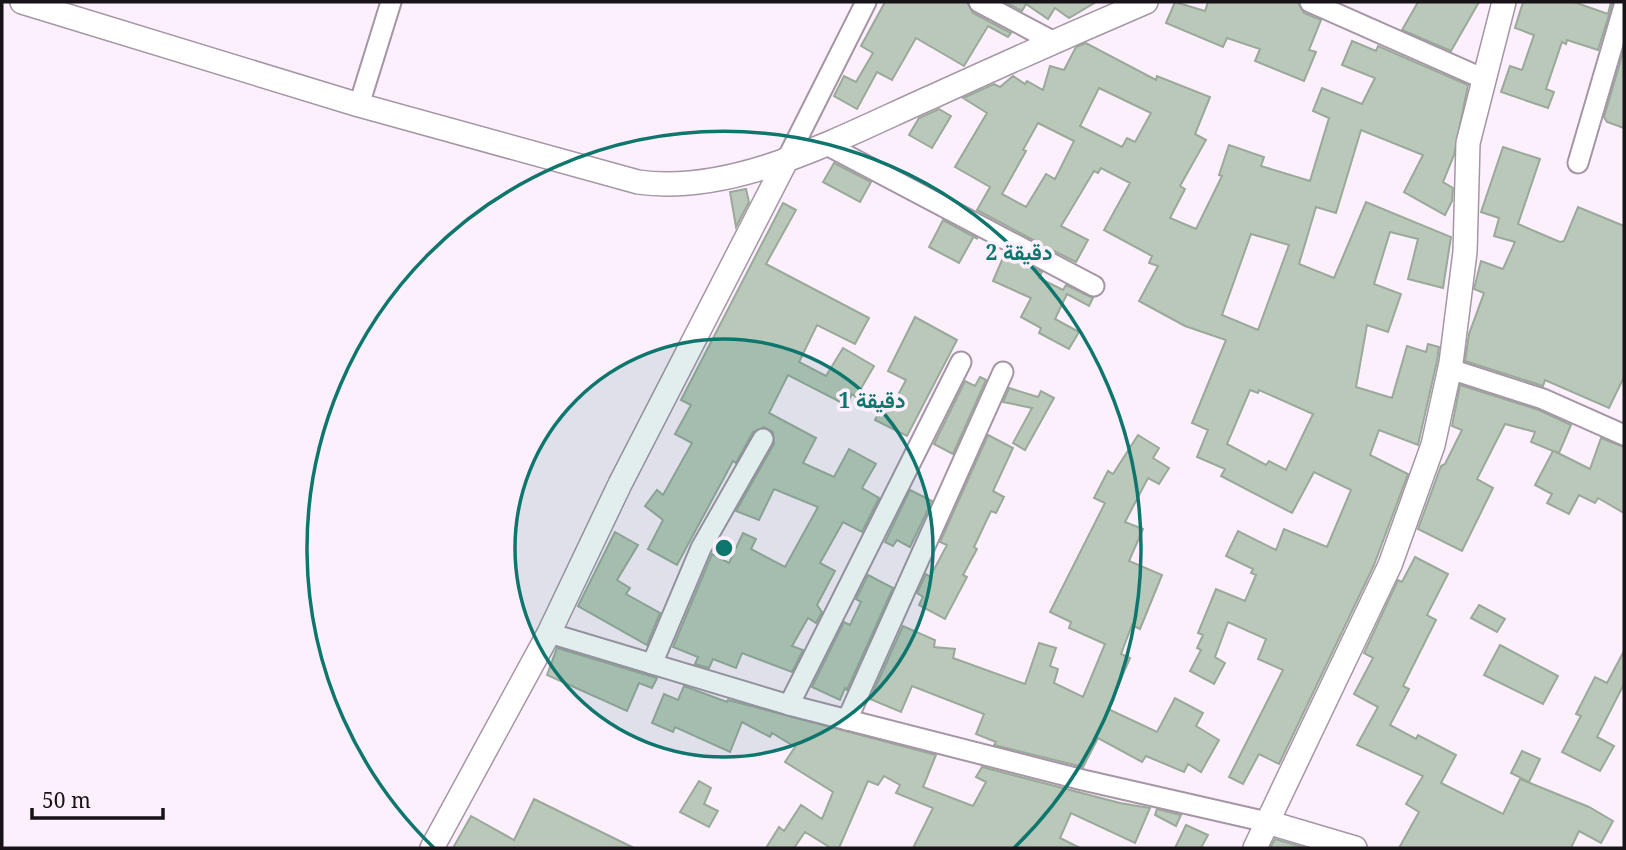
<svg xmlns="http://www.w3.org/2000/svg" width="1626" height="850" font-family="'Noto Serif',Vazirmatn,serif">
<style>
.building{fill:#b9c8b8;stroke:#9aa999;stroke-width:2;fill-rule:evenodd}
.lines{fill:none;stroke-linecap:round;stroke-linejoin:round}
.minor-casing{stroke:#a596a5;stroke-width:23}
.tertiary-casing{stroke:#a596a5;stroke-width:26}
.minor{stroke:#fff;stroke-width:19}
.tertiary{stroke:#fff;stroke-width:23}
.ring{fill:none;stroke:#0f766e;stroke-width:3.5}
.centre{fill:#0f766e;stroke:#fdf0fd;stroke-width:3.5}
.ring-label{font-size:21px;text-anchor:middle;font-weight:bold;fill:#0f766e;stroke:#fdf0fd;stroke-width:7;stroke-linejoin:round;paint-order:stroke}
</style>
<rect width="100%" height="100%" fill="#fdf0fd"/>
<!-- building -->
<g class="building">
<path d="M885 2H967L973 13 1011 33 1008 37 988 26 964 66 916 38 892 80 877 72 857 109 834 96 844 76 856 82 873 53 861 46Z"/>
<path d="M1005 2H1096L1069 18 1055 8 1048 19 1026 4 1022 11Z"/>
<path d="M1175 2 1205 11 1208 2H1298L1304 13 1321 20 1309 50 1316 52 1304 81 1255 61 1260 49 1227 38 1223 47 1166 23Z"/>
<path d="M1418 2H1479L1451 51 1402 30Z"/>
<path d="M1523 2H1574L1608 14 1611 2H1613L1598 50 1567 40 1566 44 1562 42 1546 89 1554 92 1548 108 1501 92 1510 66 1522 70 1534 35 1515 28Z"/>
<path d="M1352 41 1376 51 1378 46 1468 85 1454 155 1443 182 1453 188 1452 201 1445 215 1404 192 1423 155 1361 130 1336 213 1316 207 1299 264 1334 278 1366 202 1451 237 1443 288 1408 279 1418 239 1390 232 1374 284 1401 294 1388 332 1367 325 1356 387 1392 398 1407 346 1426 352 1428 344 1439 347 1437 361 1418 445 1379 430 1370 455 1408 474 1374 565 1279 764 1259 754 1243 784 1229 777 1283 670 1258 659 1266 639 1228 622 1215 657 1225 663 1214 684 1190 671 1201 650 1197 648 1203 635 1198 633 1216 589 1245 601 1256 575 1251 573 1253 569 1226 556 1238 531 1276 550 1284 529 1327 547 1351 490 1314 472 1292 513 1221 476 1225 469 1197 457 1208 430 1192 423 1226 340 1185 326 1139 301 1158 266 1149 263 1152 256 1104 230 1130 183 1101 168 1098 173 1094 171 1061 226 1088 240 1076 262 1052 250 977 210 990 187 955 167 987 113 963 98 994 84 1000 87 1013 76 1025 84 1027 81 1043 90 1050 66 1064 70 1076 47 1086 43 1156 80 1157 76 1210 97 1195 134 1206 140 1180 186 1185 189 1170 218 1196 229 1222 176 1219 175 1229 145 1264 157 1261 166 1310 181 1329 118 1313 111 1322 88 1362 104 1375 78 1342 65ZM1099 88 1151 113 1135 142 1127 138 1122 147 1080 126ZM1038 123 1074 141 1055 179 1046 174 1026 207 1002 194 1026 151 1023 150ZM1251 234 1289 245 1258 330 1222 315ZM1250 390 1258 393 1259 390 1313 414 1286 470 1269 461 1266 465 1227 444Z"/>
<path d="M1624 49V128L1607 122 1604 117Z"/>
<path d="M939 109 951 116 932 148 909 135 919 118Z"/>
<path d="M1503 147 1540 159 1518 224 1560 242 1564 241 1578 207 1624 226V377L1609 408 1545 380 1543 386 1465 361 1469 334 1484 293 1474 289 1481 261 1503 269 1515 242 1494 236 1499 218 1481 212Z"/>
<path d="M834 163 871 182 860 202 823 182Z"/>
<path d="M746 189 749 202 736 227 730 192Z"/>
<path d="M783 203 796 210 766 264 869 318 855 344 817 325 799 362 826 376 843 348 874 366 856 397 852 394 846 405 788 375 769 413 816 438 803 463 834 477 849 449 876 464 862 488 879 498 862 532 843 522 820 563 835 571 817 605 822 612 816 623 808 618 792 646 803 650 792 672 742 653 736 668 713 659 709 668 695 664 698 657 673 647 712 554 729 563 743 533 756 539 751 549 785 567 818 507 774 489 759 520 736 511 774 444 773 432 764 427 753 432 736 463 733 461 677 565 648 549 663 520 645 506 657 490 663 495 692 443 675 434 691 405 681 400Z"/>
<path d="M943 220 978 239 974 236 959 263 929 247Z"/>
<path d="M1005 253 1042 272 1039 278 1063 290 1066 285 1093 298 1089 306 1067 294 1055 319 1079 332 1069 349 1039 333 1041 328 1021 317 1031 298 993 281Z"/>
<path d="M915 317 957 340 907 436 875 420 882 406 890 410 906 380 888 371Z"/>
<path d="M980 377 986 380 953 454 934 444 965 381 975 386Z"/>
<path d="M1460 385 1539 410 1571 425 1559 453 1554 451 1590 469 1601 438 1624 447V513L1598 498 1595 503 1579 495 1569 514 1547 503 1552 494 1535 485 1553 451 1531 442 1535 432 1505 424 1477 479 1493 488 1462 551 1418 529 1441 466 1445 464 1462 430 1452 426Z"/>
<path d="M1009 388 1038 397 1041 391 1054 398 1025 450 1013 443 1032 408 1003 402Z"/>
<path d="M988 435 1013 448 993 491 1004 497 996 513 991 511 974 547 977 549 963 575 967 577 945 619 919 605 923 597 917 593 926 574 930 577 947 545 940 542Z"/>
<path d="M1138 435 1159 448 1153 458 1169 468 1159 484 1148 478 1125 522 1143 529 1129 561 1162 575 1140 629 1132 625 1121 654 1130 658 1108 709 1157 732 1175 698 1203 713 1196 726 1219 740 1201 772 1188 764 1184 772 1146 756 1142 762 1098 738 1083 767 994 745 996 742 976 734 984 714 912 686 901 712 870 699 903 626 935 640 934 647 955 649 953 658 1025 684 1039 643 1056 648 1050 666 1058 669 1054 683 1083 697 1105 644 1069 628 1071 622 1050 612 1105 503 1094 498 1108 471 1113 474Z"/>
<path d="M910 490 932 501 910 547 897 540 893 546 885 542Z"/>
<path d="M615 532 638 545 617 580 630 588 626 594 660 613 647 645 578 606Z"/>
<path d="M1415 557 1448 574 1427 615 1436 620 1403 686 1409 689 1390 725 1416 739 1418 735 1456 755 1441 783 1503 814 1520 779 1589 807 1613 821 1601 843 1579 831 1571 848H1399L1419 812 1406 804 1423 776 1357 745 1378 707 1354 694 1373 658 1364 653 1398 580 1402 582Z"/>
<path d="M868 575 893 588 847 690 845 688 840 700 812 687 844 622 850 625 861 602 856 599Z"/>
<path d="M1479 605 1505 619 1497 632 1471 618Z"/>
<path d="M1500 645 1558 676 1543 704 1484 675Z"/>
<path d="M557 648 657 678 652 688 639 683 627 711 547 675Z"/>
<path d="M1624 651V684L1597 737 1614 746 1600 771 1562 752 1581 716 1576 714 1595 677 1607 683Z"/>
<path d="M684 686 727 702 728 700 936 755 923 787 973 806 986 782 976 777 982 767 1120 803 1150 808 1135 843 1071 813 1060 838 1080 848H913L933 808 896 793 900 785 884 776 878 785 868 781 839 848H831L805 832 794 848H766L779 827 784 831 801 805 822 819 833 792 785 762 795 747 772 733 770 737 742 722 730 752 675 727 673 732 652 723 664 694 678 700Z"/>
<path d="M1522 751 1540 759 1529 782 1511 773Z"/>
<path d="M699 781 711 788 704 804 718 811 709 827 680 812Z"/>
<path d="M534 799 634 848H453L471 816 514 840Z"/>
<path d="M1157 809 1181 815 1176 826 1155 815Z"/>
<path d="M1186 825 1208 835 1201 848H1175Z"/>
<path d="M1275 839 1306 848H1270Z"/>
</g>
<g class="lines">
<!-- minor casing -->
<g class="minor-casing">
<g id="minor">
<path d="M979 2 1054 42"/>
<path d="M1310 2 1484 79"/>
<path d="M359 105 391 2"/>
<path d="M825 144 1094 286"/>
<path d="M787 159 866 2"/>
<path d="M1578 163 1624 6"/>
<path d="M1450 369 1543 399 1624 435"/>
<path d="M549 633 789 705 1083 780 1267 822"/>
<path d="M652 664 701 548 763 439"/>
<path d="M789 705 961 362"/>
<path d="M847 720 1003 372"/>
</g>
</g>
<!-- tertiary casing -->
<g class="tertiary-casing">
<g id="tertiary">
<path d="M22 2 359 105 638 182C737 196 847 134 936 95 1006 63 1076 32 1146 2"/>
<path d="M1267 822 1355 848"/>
<path d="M432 848 549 633 620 484 787 159"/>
<path d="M1255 848 1390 565 1433 445 1451 363 1465 252 1468 143 1504 2"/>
</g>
</g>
<!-- minor -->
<use href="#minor" class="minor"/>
<!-- tertiary -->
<use href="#tertiary" class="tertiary"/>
</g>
<!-- distance rings -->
<circle cx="724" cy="548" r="209" fill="#0f766e" fill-opacity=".12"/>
<g class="ring">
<circle cx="724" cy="548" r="209"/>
<path d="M434 848A417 417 0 1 1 1014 848"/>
</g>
<circle cx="724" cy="548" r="10" class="centre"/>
<g class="ring-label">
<text x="1019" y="260">2 دقيقة</text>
<text x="872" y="408">1 دقيقة</text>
</g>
<!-- border -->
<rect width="1626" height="850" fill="none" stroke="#181318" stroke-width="7"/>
<!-- scale -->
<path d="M32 808v10h131v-10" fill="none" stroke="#181318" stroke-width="3.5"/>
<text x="42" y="808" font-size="21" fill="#181318" stroke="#fdf0fd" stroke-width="5" paint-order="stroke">50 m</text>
</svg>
